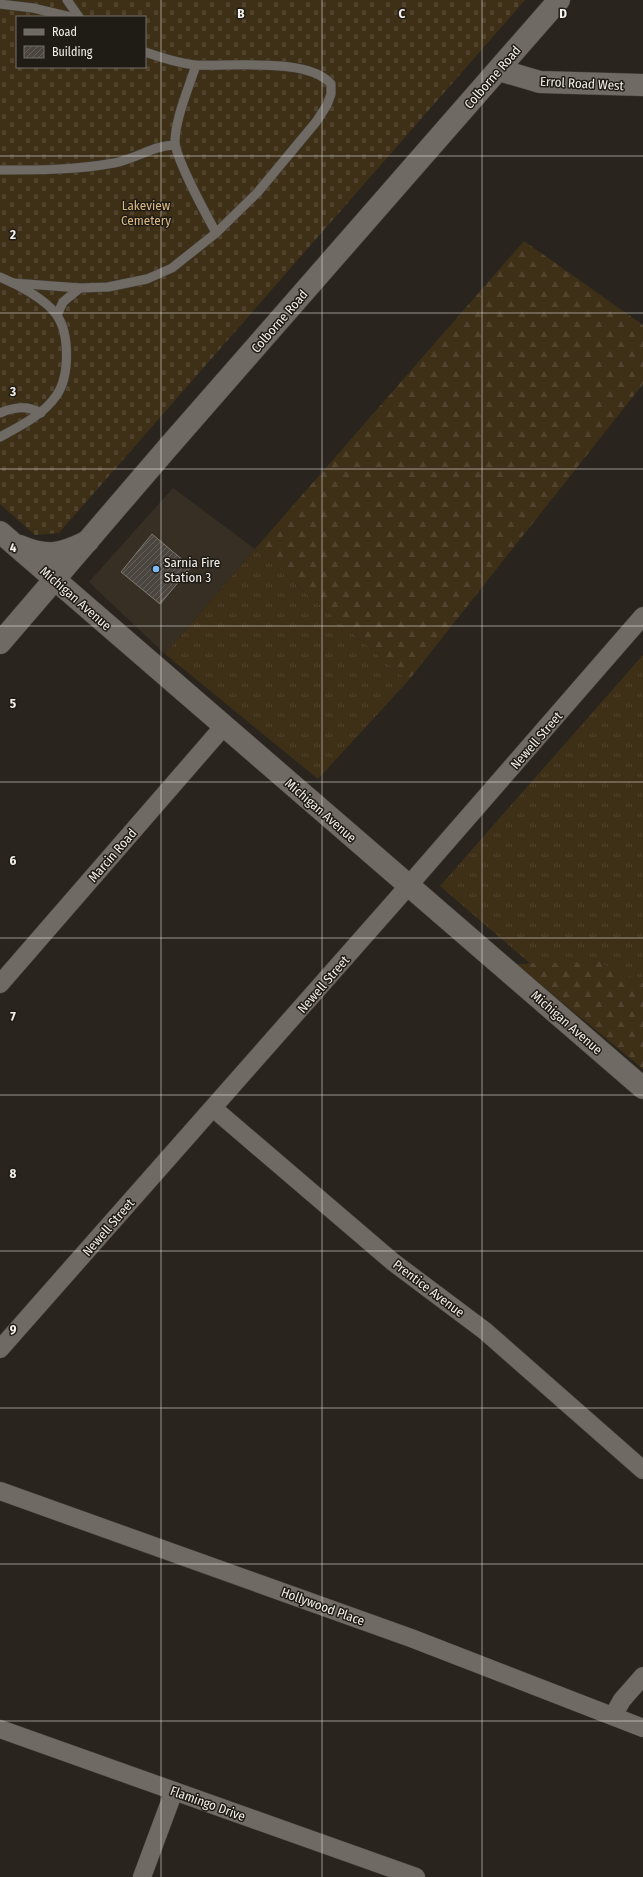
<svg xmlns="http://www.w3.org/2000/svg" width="643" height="1877" font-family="'Fira Sans Condensed',sans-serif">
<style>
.built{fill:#372f24}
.grass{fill:url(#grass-tufts)}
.forest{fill:url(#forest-firs)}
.cemetery{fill:url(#cemetery-stones);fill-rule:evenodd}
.building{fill:url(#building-hatch);stroke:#7f7a72}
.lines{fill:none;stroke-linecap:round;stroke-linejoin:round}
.service-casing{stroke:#43403a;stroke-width:10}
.minor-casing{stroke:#43403a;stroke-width:19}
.tertiary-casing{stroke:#43403a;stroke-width:23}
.secondary-casing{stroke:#43403a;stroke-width:23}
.service{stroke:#6f6a63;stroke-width:9}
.minor{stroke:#6f6a63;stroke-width:18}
.tertiary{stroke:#6f6a63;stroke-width:22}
.secondary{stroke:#6f6a63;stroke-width:22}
.grid{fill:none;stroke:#f3f0ec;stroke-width:1;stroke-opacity:0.55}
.poi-dot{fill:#81bcfa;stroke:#1f1b15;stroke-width:1.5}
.labels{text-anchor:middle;stroke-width:3;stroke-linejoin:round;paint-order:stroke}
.street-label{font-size:13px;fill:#f3f0ec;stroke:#1f1b15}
.park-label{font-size:13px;fill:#dcb983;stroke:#1f1b15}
.poi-label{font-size:13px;fill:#f3f0ec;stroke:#1f1b15;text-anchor:start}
.grid-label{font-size:13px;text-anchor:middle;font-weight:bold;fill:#f3f0ec;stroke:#1f1b15;stroke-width:3;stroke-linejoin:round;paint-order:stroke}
</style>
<defs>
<pattern id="grass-tufts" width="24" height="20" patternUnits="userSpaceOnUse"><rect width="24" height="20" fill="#3e2f17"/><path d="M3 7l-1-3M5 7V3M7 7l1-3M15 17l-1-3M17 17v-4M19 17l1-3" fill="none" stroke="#51432e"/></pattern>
<pattern id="forest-firs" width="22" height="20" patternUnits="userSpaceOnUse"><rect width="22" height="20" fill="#3e2f17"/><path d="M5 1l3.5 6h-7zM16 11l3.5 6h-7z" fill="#51432e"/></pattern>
<pattern id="cemetery-stones" width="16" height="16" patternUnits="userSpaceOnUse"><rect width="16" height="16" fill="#3e2f17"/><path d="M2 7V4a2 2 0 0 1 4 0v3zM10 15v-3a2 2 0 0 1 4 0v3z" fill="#51432e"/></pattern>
<pattern id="building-hatch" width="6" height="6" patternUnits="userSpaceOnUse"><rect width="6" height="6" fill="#4a453e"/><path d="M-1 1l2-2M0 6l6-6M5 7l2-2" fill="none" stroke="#65605a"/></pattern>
</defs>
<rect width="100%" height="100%" fill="#29251e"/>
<!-- built -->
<path class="built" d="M173 488 255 549 165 654 89 582Z"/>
<!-- grass -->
<g class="grass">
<path d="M255 549 408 681 318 779 165 654Z"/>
<path d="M643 655V1061L440 886Z"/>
</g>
<!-- forest -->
<g class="forest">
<path d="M524 241 643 325V384L408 681 255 549Z"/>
<path d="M600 962 643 983V1069L516 964Z"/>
</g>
<!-- cemetery -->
<path class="cemetery" d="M0 0H525L59 533 35 535 0 504ZM17 17H145V67H17Z"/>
<!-- building -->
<path class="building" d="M152 534 191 567 160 604 121 572Z"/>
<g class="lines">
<!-- service casing -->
<g class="service-casing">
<g id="service">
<path d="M67 0 79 17"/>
<path d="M0 4 33 8 71 17"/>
<path d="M196 65C189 87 175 119 175 142 176 160 206 214 216 233"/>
<path d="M0 170C38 170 76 170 114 163 136 159 154 145 175 145"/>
<path d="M0 277C17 284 45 299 56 314 70 333 70 377 56 396 43 415 20 426 0 437"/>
<path d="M13 283 80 288 108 287 147 279 172 268 216 233 257 193 316 122 327 105 331 94V84C308 57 230 67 195 65 178 63 162 58 145 52"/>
<path d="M57 315 63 302 80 288"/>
<path d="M0 413C14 407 27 405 41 413"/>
</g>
</g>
<!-- minor casing -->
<g class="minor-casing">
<g id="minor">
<path d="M0 984 224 726"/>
<path d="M213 1108 393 1262 485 1331 643 1470"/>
<path d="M0 1349 396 900 643 616"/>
<path d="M0 1491 411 1638 643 1728"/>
<path d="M613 1716 622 1700 643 1676"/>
<path d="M0 1729 416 1877"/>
<path d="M142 1877 174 1791"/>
</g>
</g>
<!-- tertiary casing -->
<g class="tertiary-casing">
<g id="tertiary">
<path d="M499 70 540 82 643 85"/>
<path d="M0 643 170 445 559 0"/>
</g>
</g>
<!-- secondary casing -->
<g class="secondary-casing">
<g id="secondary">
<path d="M0 532 643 1088"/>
<path d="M20 546C48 558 62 554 88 541"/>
</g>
</g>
<!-- service -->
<use href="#service" class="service"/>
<!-- minor -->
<use href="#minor" class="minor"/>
<!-- tertiary -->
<use href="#tertiary" class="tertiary"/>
<!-- secondary -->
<use href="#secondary" class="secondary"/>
</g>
<!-- grid -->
<path class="grid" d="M161 0V1877M322 0V1877M482 0V1877M0 156H643M0 313H643M0 469H643M0 626H643M0 782H643M0 938H643M0 1095H643M0 1251H643M0 1408H643M0 1564H643M0 1721H643"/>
<!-- markers -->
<circle class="poi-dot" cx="156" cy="569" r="4"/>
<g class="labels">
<!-- street labels -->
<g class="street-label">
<text transform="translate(492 77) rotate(-49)" y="5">Colborne Road</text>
<text transform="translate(582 83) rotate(3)" y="5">Errol Road West</text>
<text transform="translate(279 321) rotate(-49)" y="5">Colborne Road</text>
<text transform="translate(76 598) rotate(41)" y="5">Michigan Avenue</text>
<text transform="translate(536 740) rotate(-49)" y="5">Newell Street</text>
<text transform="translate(321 810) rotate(41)" y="5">Michigan Avenue</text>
<text transform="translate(112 855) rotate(-49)" y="5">Marcin Road</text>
<text transform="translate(323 984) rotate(-49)" y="5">Newell Street</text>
<text transform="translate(567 1022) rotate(41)" y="5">Michigan Avenue</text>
<text transform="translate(108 1227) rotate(-49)" y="5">Newell Street</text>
<text transform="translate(429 1288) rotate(37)" y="5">Prentice Avenue</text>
<text transform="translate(323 1606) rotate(20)" y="5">Hollywood Place</text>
<text transform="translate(208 1803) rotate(20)" y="5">Flamingo Drive</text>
</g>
<!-- park labels -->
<g class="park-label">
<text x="146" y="210">Lakeview<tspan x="146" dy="15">Cemetery</tspan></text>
</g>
<!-- poi labels -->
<g class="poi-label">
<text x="164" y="567">Sarnia Fire<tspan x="164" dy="15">Station 3</tspan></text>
</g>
</g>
<g class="grid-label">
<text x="241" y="18">B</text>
<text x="402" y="18">C</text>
<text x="563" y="18">D</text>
<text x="13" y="239">2</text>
<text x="13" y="396">3</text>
<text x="13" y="552">4</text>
<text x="13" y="708">5</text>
<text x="13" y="865">6</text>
<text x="13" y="1021">7</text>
<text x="13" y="1178">8</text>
<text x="13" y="1334">9</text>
</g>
<!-- legend -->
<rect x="16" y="16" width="130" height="52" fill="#1f1b15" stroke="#74706b"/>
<rect x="24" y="29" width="20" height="6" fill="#6f6a63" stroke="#74706b"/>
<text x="52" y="36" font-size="12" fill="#f3f0ec">Road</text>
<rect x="24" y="46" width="20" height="12" fill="url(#building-hatch)" stroke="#74706b"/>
<text x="52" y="56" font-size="12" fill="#f3f0ec">Building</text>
</svg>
